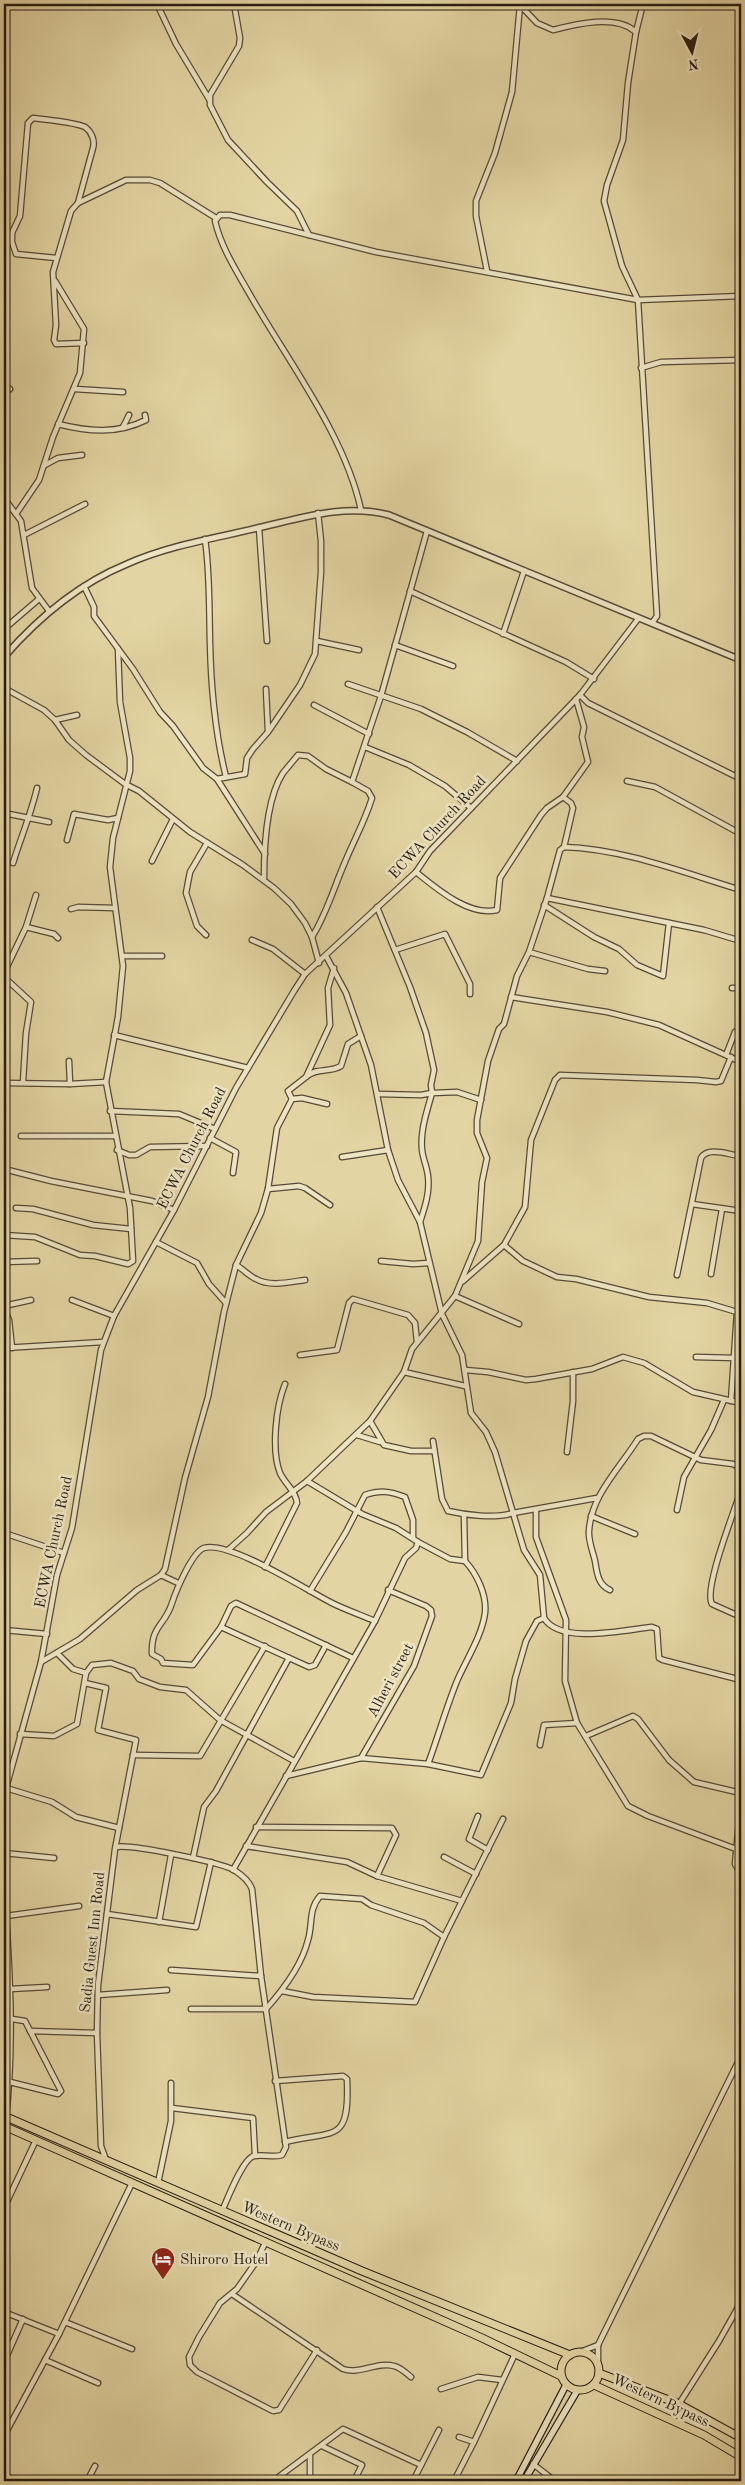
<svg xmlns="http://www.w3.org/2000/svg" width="745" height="2485" font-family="'Old Standard TT',serif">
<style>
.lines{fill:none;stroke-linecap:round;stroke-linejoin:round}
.minor-casing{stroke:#564a36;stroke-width:7}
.tertiary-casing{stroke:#564a36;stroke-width:8}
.secondary-casing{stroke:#271c11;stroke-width:8}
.primary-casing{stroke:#271c11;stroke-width:9}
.minor{stroke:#ede4c3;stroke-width:4.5}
.tertiary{stroke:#ede4c3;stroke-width:5}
.secondary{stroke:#ede4c3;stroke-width:5.5}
.primary{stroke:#e3d5a3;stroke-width:7}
.labels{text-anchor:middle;stroke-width:5;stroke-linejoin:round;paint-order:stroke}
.street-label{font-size:15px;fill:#271c11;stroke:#ede4c3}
.poi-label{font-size:15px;fill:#271c11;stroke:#ede4c3;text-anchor:start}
</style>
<rect width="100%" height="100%" fill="#e3d5a3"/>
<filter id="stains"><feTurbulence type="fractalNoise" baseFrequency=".004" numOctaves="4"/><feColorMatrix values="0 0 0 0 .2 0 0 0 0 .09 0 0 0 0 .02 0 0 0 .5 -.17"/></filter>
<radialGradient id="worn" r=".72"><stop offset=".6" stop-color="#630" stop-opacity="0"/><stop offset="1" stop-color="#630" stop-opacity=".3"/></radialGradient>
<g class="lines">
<!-- minor casing -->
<g class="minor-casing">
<g id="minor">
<path d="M157 4 176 44 209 99"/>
<path d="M234 4 240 38 239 46 210 95V105L228 140 267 182 297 211 309 235"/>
<path d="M520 5 537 23 553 30C576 24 616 14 636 32L628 83 623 140 607 185 604 201 622 266 638 300 657 616 652 623"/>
<path d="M636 32 643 4"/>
<path d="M56 258 16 254 12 242V233L20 216 28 123 33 118C42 119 77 123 85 127 92 132 95 141 93 148L78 203"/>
<path d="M487 271 476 216V201L495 153 512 92 520 5"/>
<path d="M84 343 56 344 54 340 56 325 53 272 71 211 78 203 126 180H150L160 183 216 218"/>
<path d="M641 368 661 362 741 360"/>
<path d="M75 389 123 392"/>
<path d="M4 393 10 389"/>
<path d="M58 424C89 432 118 434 146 420L145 415"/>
<path d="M123 427 129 415"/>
<path d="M45 465 58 458 82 455"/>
<path d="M4 498 21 521 32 588 49 611"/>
<path d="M361 510C345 435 287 360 249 293 236 270 221 247 215 221L220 215H230L376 252 638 300 741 296"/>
<path d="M16 514 39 480 53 437 80 373 84 329 55 281"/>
<path d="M259 528 267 641"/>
<path d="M24 535 85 504"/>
<path d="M205 539C210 574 209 608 210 643 211 688 215 733 226 777"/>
<path d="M84 586 94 607V616L133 669 160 712 173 726 203 768 217 779"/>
<path d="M410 591 566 662 594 679"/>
<path d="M4 629 39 599"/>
<path d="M503 634 524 571"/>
<path d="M317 641 359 650"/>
<path d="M395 645 453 666"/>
<path d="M348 684 421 709 467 732 517 761"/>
<path d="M4 688 44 710 55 720 69 740 86 755 125 784 139 791 190 832 243 865 274 888 291 904 305 923 312 937 319 963"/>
<path d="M266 689 268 731"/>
<path d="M580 695 588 703 741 779"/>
<path d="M314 705 369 734"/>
<path d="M55 720 77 715"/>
<path d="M365 747 409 765 445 786 471 808"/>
<path d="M627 781 655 787 741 834"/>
<path d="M563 797 571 803 573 808 564 847"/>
<path d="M4 813 49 822"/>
<path d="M67 840 74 814 108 820 118 818"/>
<path d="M265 854 217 779 245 774 247 758 253 749 268 732 300 685 315 654 321 572V541L318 513"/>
<path d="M152 861 173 819"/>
<path d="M13 863C21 837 31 814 37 788"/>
<path d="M416 872C436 888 469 917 497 910L500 878 541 815 547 808 563 797 588 762 582 737 584 727 576 699"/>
<path d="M264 879C264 849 266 799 283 773 288 767 293 761 298 755L308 756 326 769 352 782"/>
<path d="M547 898 560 850 564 847C625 849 684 873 741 890"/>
<path d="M544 905 594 937 619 949 637 965 663 976 669 923"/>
<path d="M377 907 410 987 426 1033 434 1070 431 1085 432 1093 457 1092 481 1100"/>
<path d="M71 909 78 907 115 908"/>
<path d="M26 927 54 934 58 938"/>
<path d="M206 935 197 926 186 893 190 872 207 843"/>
<path d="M312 937C327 913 334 887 345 862 354 840 365 821 372 798L368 791 352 782 381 696 427 531"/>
<path d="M252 940 273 949 305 974"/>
<path d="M395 950 445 934 470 984V994"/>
<path d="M529 952 588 969 605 971"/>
<path d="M122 956H162"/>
<path d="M326 956 346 993 371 1065 388 1150 398 1180 420 1222 442 1314 462 1355 471 1413 486 1432 495 1452 524 1550 540 1575 544 1618C560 1645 625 1630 652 1627L657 1629 659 1658 663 1660 741 1680"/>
<path d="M4 973 26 927 36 895"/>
<path d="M4 977 31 1002 26 1033 23 1082"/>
<path d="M732 988H741"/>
<path d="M511 997 607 1012 659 1025 741 1062"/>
<path d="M114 1035 248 1068"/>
<path d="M726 1055 735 1032 741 1029"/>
<path d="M69 1061 70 1084"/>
<path d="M307 1076C318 1067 330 1073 341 1066L348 1044 361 1036"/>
<path d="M4 1083 70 1084 106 1082"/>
<path d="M378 1094 421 1095 432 1093C427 1111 420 1131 422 1150 423 1159 427 1167 428 1176 430 1192 425 1207 420 1222"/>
<path d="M292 1099 288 1091 306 1077 330 1025 328 988 334 968"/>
<path d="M110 1111 179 1114 215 1129"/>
<path d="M21 1136H115"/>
<path d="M210 1138 236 1152 233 1173"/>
<path d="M117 1150 129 1155H136L150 1147 207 1146"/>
<path d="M342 1157 388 1150"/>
<path d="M4 1169 51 1181 152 1201 174 1210"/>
<path d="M268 1189 299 1186 305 1188 330 1205"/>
<path d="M692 1204 741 1211"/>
<path d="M16 1208 33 1209 93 1225 131 1229"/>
<path d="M4 1235 35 1237 80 1255 95 1256 128 1264 133 1261 130 1208 106 1082 118 1017 123 966 110 867 113 838 130 771V758L120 702 118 649"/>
<path d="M156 1242 197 1263 209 1284 226 1303"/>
<path d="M504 1245 523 1261 557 1277 576 1279 649 1297 707 1303 737 1312 731 1401"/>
<path d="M381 1261 413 1264 429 1263"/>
<path d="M4 1262 37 1261"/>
<path d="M236 1265C243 1269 249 1276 256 1279 270 1287 290 1282 305 1280"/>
<path d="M711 1274 722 1209"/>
<path d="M677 1275 701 1158C708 1146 729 1155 741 1156"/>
<path d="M463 1281 504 1245 525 1207 531 1140 555 1080 560 1075 697 1080 716 1082 721 1081 731 1057"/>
<path d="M455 1296 519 1324"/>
<path d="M72 1300 114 1316"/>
<path d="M4 1306 31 1300"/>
<path d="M4 1308 9 1320 12 1348"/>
<path d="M737 1312 741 1304"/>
<path d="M4 1348 103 1342"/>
<path d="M300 1355 337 1350 349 1303 353 1299 408 1315 415 1323 417 1342"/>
<path d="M696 1357 735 1358"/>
<path d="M465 1370 488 1372 526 1380 536 1379 592 1369 623 1357 644 1363 693 1392 741 1403"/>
<path d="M404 1372 465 1386"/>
<path d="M370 1421 384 1445 411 1451H434"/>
<path d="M357 1435 380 1442"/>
<path d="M433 1441 442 1499 448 1511C465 1515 496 1519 513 1513L597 1498"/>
<path d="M567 1452 573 1401V1372"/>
<path d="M741 1490C735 1510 703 1589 712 1604L741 1617"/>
<path d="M536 1510V1537L566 1620 565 1681 577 1723 628 1806 648 1816 736 1849"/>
<path d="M677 1510 684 1477 711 1430 724 1400"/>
<path d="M591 1516 635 1534"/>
<path d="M4 1533 64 1553"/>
<path d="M418 1542 450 1559 465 1561"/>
<path d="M228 1550 247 1533 266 1512 307 1481 370 1421 404 1372 412 1349 455 1296 478 1241 482 1182 487 1158 477 1133V1120L488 1061 499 1029 504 1024 517 976 529 952 547 898 704 930 741 941"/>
<path d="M265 1567 297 1503C296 1491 285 1484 280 1473 271 1450 276 1406 285 1384"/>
<path d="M161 1575 178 1583"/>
<path d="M610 1590C598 1585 597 1573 595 1561 593 1552 588 1540 589 1531 591 1495 620 1468 638 1439L644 1436H651L701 1460 733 1464 741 1468"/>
<path d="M310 1591 346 1532 365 1495C380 1490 390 1491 405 1497L413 1520V1538"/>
<path d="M221 1627 309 1667 315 1665 326 1645"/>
<path d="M4 1630 47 1634"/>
<path d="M57 1653 73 1669 86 1673"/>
<path d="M353 1658 236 1603 231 1606 221 1627 193 1665 163 1663 161 1659 152 1654C151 1625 165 1626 172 1603 176 1591 192 1552 204 1548 229 1540 308 1591 332 1603 346 1610 361 1615 375 1621"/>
<path d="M41 1662 80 1639 137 1590 161 1575 165 1569 185 1478 208 1397 224 1312 236 1265 261 1213 268 1189 277 1128 292 1099 302 1098 327 1104"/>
<path d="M85 1683 106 1688 98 1730 136 1740 115 1849 98 1985 97 2033 101 2146 106 2160"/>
<path d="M20 1734 54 1736 77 1724 86 1673 92 1665 111 1663 133 1671 139 1679 160 1687 186 1690 220 1720 294 1761"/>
<path d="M586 1736 633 1716 638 1719 669 1760 694 1782 741 1793"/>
<path d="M540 1745 544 1725 577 1723"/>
<path d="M133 1755 200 1756 265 1646"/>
<path d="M361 1758 414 1666 432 1616 431 1610 426 1606 388 1590"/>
<path d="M428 1764C438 1737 446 1708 457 1681 466 1660 482 1636 485 1613 487 1595 477 1574 465 1561L464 1515"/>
<path d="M286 1776 361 1758 428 1764 481 1775 511 1703 515 1679 526 1641 537 1621 544 1618"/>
<path d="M6 1788 52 1802 76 1817 119 1828"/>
<path d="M741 1799 735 1864 741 1874"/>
<path d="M4 1813 6 1788 41 1662 57 1575 72 1528 101 1350 114 1316 174 1210 236 1088 294 991 305 974 416 872 430 851 580 695 638 619"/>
<path d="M478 1816 469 1839 488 1850"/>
<path d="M256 1827 392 1828 396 1835 377 1876"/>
<path d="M246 1846 347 1862 377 1876 462 1901"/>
<path d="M116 1847C131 1844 219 1862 234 1870 242 1875 249 1881 252 1889L261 1976 286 2147 282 2155C273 2158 263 2154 254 2156 243 2158 227 2200 222 2211"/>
<path d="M4 1853 54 1858"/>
<path d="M444 1857 476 1874"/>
<path d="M193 1858 204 1807 216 1791 289 1658"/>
<path d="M233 1870 375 1621 405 1558 416 1548 418 1542 396 1528 362 1514 307 1481"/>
<path d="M4 1881C9 1961 15 2037 6 2117"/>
<path d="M107 1914 196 1927 211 1862"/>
<path d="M6 1916 79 1906"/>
<path d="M159 1922 171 1855"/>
<path d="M171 1970 261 1976"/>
<path d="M10 1989 47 1987"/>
<path d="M282 1991 313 1997 415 2002 444 1937 503 1819"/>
<path d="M98 1995 167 1990"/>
<path d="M191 2009H266C283 1990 302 1965 308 1940 313 1924 308 1910 320 1896L362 1899 371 1905 424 1923 444 1937"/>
<path d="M30 2031 97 2033"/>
<path d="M275 2081 343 2076 347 2079C350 2144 335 2130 285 2142"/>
<path d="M10 2082 58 2094 61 2091 25 2021 12 2019"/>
<path d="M172 2108 253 2118 255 2155"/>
<path d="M158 2183 171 2121V2083"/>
<path d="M4 2208 36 2140"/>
<path d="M266 2241 256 2262 237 2289 220 2303 199 2337 189 2357 190 2365 197 2372 273 2411 279 2410 317 2350"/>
<path d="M232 2294 343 2369C360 2375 377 2361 394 2366 400 2367 406 2373 411 2377"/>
<path d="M4 2312 59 2334"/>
<path d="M65 2322 132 2349"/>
<path d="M580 2352 598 2345"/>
<path d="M45 2360 98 2383"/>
<path d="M4 2362 23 2319"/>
<path d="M598 2364V2345L741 2056"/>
<path d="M441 2389 478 2377 502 2380"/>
<path d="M679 2404 719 2341 741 2302"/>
<path d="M4 2436 59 2334 132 2183"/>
<path d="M459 2437 474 2442 515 2354"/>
<path d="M322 2446 362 2465 354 2481"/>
<path d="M310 2455V2481"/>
<path d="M533 2464 555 2481"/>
<path d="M4 2475 16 2481"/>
<path d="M87 2481 95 2466"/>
<path d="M273 2481 343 2429 421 2465"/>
<path d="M413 2481 439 2430"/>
<path d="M454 2481 474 2442"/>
</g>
</g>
<!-- tertiary casing -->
<g class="tertiary-casing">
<path id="tertiary" d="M4 657C38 618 78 584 127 564 170 545 217 538 262 527 305 517 345 504 389 515L741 660"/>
</g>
<!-- secondary casing -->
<g class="secondary-casing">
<g id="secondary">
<path d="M516 2481 566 2385"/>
<path d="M524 2481 577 2391"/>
</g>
</g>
<!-- primary casing -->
<g class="primary-casing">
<g id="primary">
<path d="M4 2116 362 2271 570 2355"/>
<path d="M4 2126 480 2337 561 2376"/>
<circle cx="580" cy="2371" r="19"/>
<path d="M599 2373 679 2404 741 2438"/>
<path d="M594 2385 704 2435 741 2457"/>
</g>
</g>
<!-- minor -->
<use href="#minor" class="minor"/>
<!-- tertiary -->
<use href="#tertiary" class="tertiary"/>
<!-- secondary -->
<use href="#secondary" class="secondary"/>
<!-- primary -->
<use href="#primary" class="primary"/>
</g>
<!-- icons -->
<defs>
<g id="hotel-pin" transform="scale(1.25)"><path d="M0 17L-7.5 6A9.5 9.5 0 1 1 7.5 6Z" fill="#8f2418" stroke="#ede4c3"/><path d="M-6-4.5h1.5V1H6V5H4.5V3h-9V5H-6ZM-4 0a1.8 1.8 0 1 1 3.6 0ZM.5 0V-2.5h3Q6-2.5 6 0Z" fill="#fff"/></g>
</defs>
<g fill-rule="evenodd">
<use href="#hotel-pin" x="163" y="2259"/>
</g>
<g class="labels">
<!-- street labels -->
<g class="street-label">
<text transform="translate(437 827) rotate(-47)" y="5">ECWA Church Road</text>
<text transform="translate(191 1148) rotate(-63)" y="5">ECWA Church Road</text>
<text transform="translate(53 1542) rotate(-78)" y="5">ECWA Church Road</text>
<text transform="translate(390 1680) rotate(-62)" y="5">Alheri street</text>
<text transform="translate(92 1942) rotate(-84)" y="5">Sadia Guest Inn Road</text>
<text transform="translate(291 2226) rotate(23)" y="5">Western Bypass</text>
<text transform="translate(661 2400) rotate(25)" y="5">Western Bypass</text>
</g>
<!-- poi labels -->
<g class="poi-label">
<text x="180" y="2264">Shiroro Hotel</text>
</g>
</g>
<!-- margin -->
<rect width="745" height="2485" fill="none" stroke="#e3d5a3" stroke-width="20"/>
<rect x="5" y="5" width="735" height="2475" fill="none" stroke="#271c11" stroke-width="2.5"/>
<rect x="10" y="10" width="725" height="2465" fill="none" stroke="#271c11"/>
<!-- north arrow -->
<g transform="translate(692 52) rotate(173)" stroke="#ede4c3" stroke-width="4" paint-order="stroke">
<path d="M0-4L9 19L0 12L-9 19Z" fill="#271c11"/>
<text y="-8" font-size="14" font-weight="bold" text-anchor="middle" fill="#271c11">N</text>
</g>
<rect width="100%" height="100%" filter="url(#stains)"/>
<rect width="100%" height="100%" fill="url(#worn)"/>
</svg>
